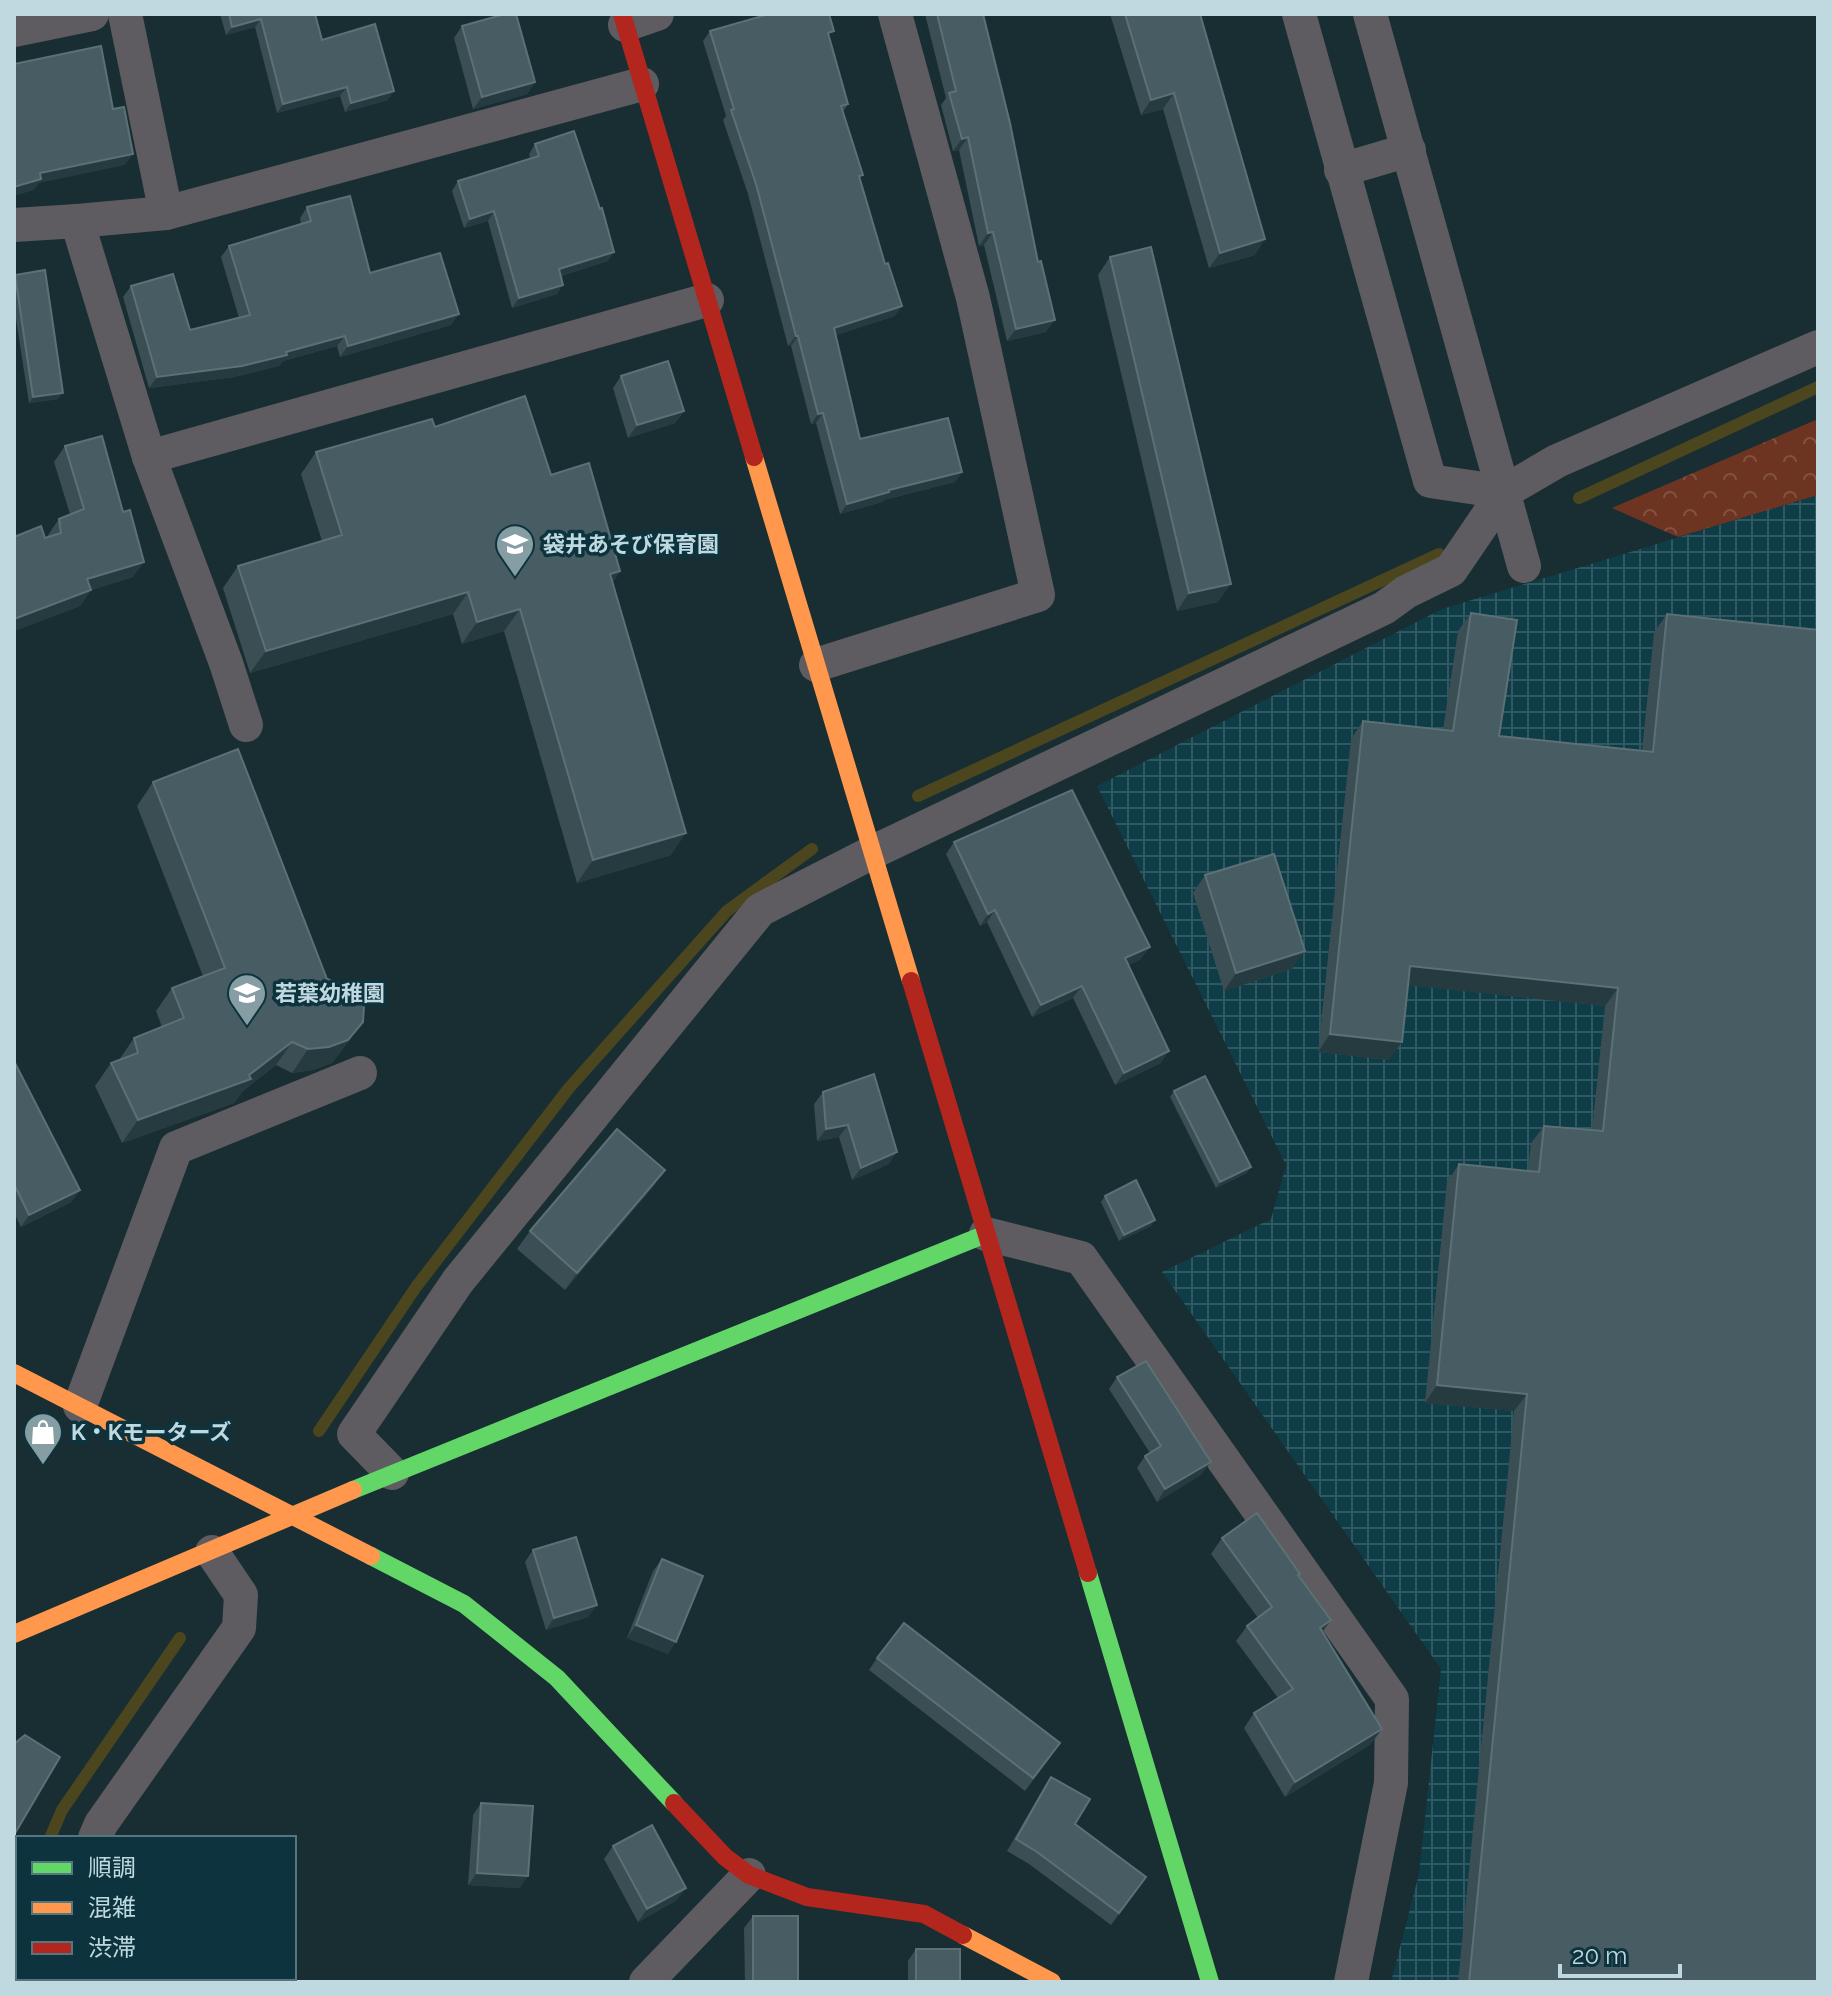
<svg xmlns="http://www.w3.org/2000/svg" width="1832" height="1996" font-family="Raleway,'Noto Sans JP',sans-serif">
<style>
.industrial{fill:url(#industrial-grid)}
.forest{fill:url(#forest-crowns)}
.lines{fill:none;stroke-linecap:round;stroke-linejoin:round}
.stream{stroke:#4c461e;stroke-width:12}
.street{stroke:#5e5c60;stroke-width:34}
.fast{stroke:#63d668;stroke-width:18}
.slow{stroke:#ff974d;stroke-width:18}
.jam{stroke:#b3261e;stroke-width:18}
.wall{fill:#3a4e54}
.shaded-wall{fill:#263b40}
.building{fill:#485d63;stroke:#5b7176;stroke-width:2}
.labels{text-anchor:middle;stroke-width:7;stroke-linejoin:round;paint-order:stroke}
.poi-label{font-size:22px;font-weight:bold;fill:#c0d9e0;stroke:#0d343e;text-anchor:start}
</style>
<defs>
<pattern id="industrial-grid" width="8" height="8" patternUnits="userSpaceOnUse" patternTransform="scale(2)"><rect width="8" height="8" fill="#0e3c47"/><path d="M0 4h8M4 0v8" fill="none" stroke="#2f5861"/></pattern>
<pattern id="forest-crowns" width="20" height="18" patternUnits="userSpaceOnUse" patternTransform="scale(2)"><rect width="20" height="18" fill="#6e3422"/><path d="M2 6a3 3 0 1 1 6 0M12 15a3 3 0 1 1 6 0" fill="none" stroke="#815142"/></pattern>
</defs>
<rect width="100%" height="100%" fill="#182e33"/>
<!-- industrial -->
<path class="industrial" d="M1818 495V1982H1391L1419 1874 1441 1669 1162 1272 1271 1219 1286 1165 1097 786 1442 609Z"/>
<!-- forest -->
<path class="forest" d="M1818 419V495L1678 537 1612 508Z"/>
<g class="lines">
<!-- stream -->
<g class="stream">
<path d="M1579 498 1818 387"/>
<path d="M918 796 1439 554"/>
<path d="M319 1431 416 1287 569 1088 727 911 812 849"/>
<path d="M50 1838 62 1810 180 1638"/>
<path d="M14 1922 18 1912"/>
</g>
<!-- street -->
<g class="street">
<path d="M125 14 166 213"/>
<path d="M1299 14 1430 481 1504 492"/>
<path d="M1370 14 1524 566"/>
<path d="M625 25 657 14"/>
<path d="M14 30 92 14"/>
<path d="M1341 170 1409 150"/>
<path d="M77 221 166 213 642 84"/>
<path d="M14 225 77 221 149 457 226 663 246 725"/>
<path d="M149 457 707 300"/>
<path d="M816 665 1038 595 973 298 895 14"/>
<path d="M986 1234 1081 1258 1392 1699 1391 1783 1351 1982"/>
<path d="M80 1406 176 1148 360 1073"/>
<path d="M392 1473 354 1434 458 1281 760 910 871 853 1384 608 1406 592 1451 570 1504 492 1557 461 1818 347"/>
<path d="M95 1838 101 1824 239 1628 241 1595 212 1552"/>
<path d="M31 1982 33 1978"/>
<path d="M646 1982 749 1875"/>
</g>
<!-- fast -->
<g class="fast">
<path d="M353 1490 986 1234"/>
<path d="M371 1556 464 1604 557 1678 674 1803"/>
<path d="M1088 1573 1210 1982"/>
</g>
<!-- slow -->
<g class="slow">
<path d="M754 457 911 981"/>
<path d="M14 1373 371 1556"/>
<path d="M14 1634 353 1490"/>
<path d="M963 1935 1052 1982"/>
</g>
<!-- jam -->
<g class="jam">
<path d="M622 14 754 457"/>
<path d="M911 981 1088 1573"/>
<path d="M674 1803 725 1857 749 1875 807 1897 924 1914 963 1935"/>
</g>
</g>
<!-- wall -->
<g class="wall">
<path d="M220 14H315L322 40 388 100 345 112 340 96 277 113 255 27 226 35Z"/>
<path d="M925 14H983L1046 332 1007 341 984 245 979 246 959 150 953 151 941 105 946 98Z"/>
<path d="M1110 14H1200L1255 255 1209 268 1163 109 1141 115Z"/>
<path d="M462 26 535 82 527 94 473 109 454 38Z"/>
<path d="M710 31 829 39 848 104 843 112 895 316 836 335 860 439 962 472 955 482 884 500 882 502 840 514 816 423 811 424 791 346H788L748 194 723 120 726 116 703 41Z"/>
<path d="M535 144 608 261 561 276 557 294 512 308 488 221 464 228 452 191 458 181 530 158 529 154Z"/>
<path d="M307 207 370 273 451 325 340 357 337 346 283 361 279 366 234 377 149 388 123 297 131 286 190 330 239 318 221 257 229 246 301 224 300 218Z"/>
<path d="M1110 257 1218 602 1177 611 1098 275Z"/>
<path d="M14 275H15L58 399 29 403 14 306Z"/>
<path d="M621 376 684 411 675 423 628 438 613 388Z"/>
<path d="M435 427 551 475 620 571 613 582 671 855 577 883 504 631 462 644 453 614 250 673 223 588 238 566 322 541 301 474 316 452Z"/>
<path d="M65 446 133 577 91 590 80 606 14 631V537H48V535L59 519 70 514 54 462Z"/>
<path d="M1471 613 1499 736 1642 751 1654 632 1667 614 1818 1982H1458L1514 1411 1425 1403 1447 1182 1459 1164 1528 1171 1531 1143 1544 1126 1592 1130 1605 1006 1408 985 1389 1060 1318 1052 1351 739 1363 721 1443 730 1458 631Z"/>
<path d="M153 782 327 979 363 1022 332 1063 313 1070 292 1073 276 1065 243 1091 234 1103 122 1143 95 1086 111 1063 119 1060 134 1038 162 1027 156 1011 172 988 203 976 137 806Z"/>
<path d="M954 842 1141 959 1128 965 1161 1063 1115 1085 1073 998 1032 1017 987 922 980 926 946 854Z"/>
<path d="M1205 875 1292 969 1224 991 1193 893Z"/>
<path d="M14 1061 80 1190 71 1202 21 1227 14 1213Z"/>
<path d="M1174 1091 1247 1173 1216 1188 1170 1097Z"/>
<path d="M823 1092 889 1164 852 1180 839 1137 817 1141 814 1104Z"/>
<path d="M665 1170 652 1188 565 1290 517 1249 530 1231Z"/>
<path d="M1105 1196 1151 1226 1119 1241 1101 1202Z"/>
<path d="M1117 1377 1202 1474 1157 1502 1137 1468 1145 1456 1150 1453 1109 1389Z"/>
<path d="M1222 1538 1298 1576 1371 1744 1285 1797 1244 1728 1254 1713 1278 1698 1236 1641 1247 1626 1258 1618 1211 1554Z"/>
<path d="M533 1550 588 1617 546 1630 525 1562Z"/>
<path d="M662 1559 668 1654 627 1638 653 1571Z"/>
<path d="M877 1658 1052 1755 1025 1791 869 1670Z"/>
<path d="M1051 1777 1075 1824 1146 1877 1111 1925 1029 1864 1007 1851 1043 1789Z"/>
<path d="M481 1803 520 1888 468 1885 473 1815Z"/>
<path d="M613 1846 677 1900 638 1922 604 1859Z"/>
<path d="M753 1916 798 1982H745L744 1928Z"/>
<path d="M916 1949 960 1982H908V1961Z"/>
</g>
<!-- shaded-wall -->
<g class="shaded-wall">
<path d="M261 19 255 27 226 35 232 27Z"/>
<path d="M535 82 527 94 473 109 482 97Z"/>
<path d="M347 87 340 96 277 113 283 104Z"/>
<path d="M394 91 388 100 345 112 351 103Z"/>
<path d="M1174 93 1163 109 1141 115 1151 100Z"/>
<path d="M968 137 959 150 953 151 962 139Z"/>
<path d="M133 154 125 165 39 183 34 190 14 196V187L40 173Z"/>
<path d="M494 211 488 221 464 228 470 219Z"/>
<path d="M993 232 984 245 979 246 988 233Z"/>
<path d="M1265 239 1255 255 1209 268 1220 253Z"/>
<path d="M614 252 608 261 552 279 559 269Z"/>
<path d="M563 285 557 294 512 308 519 298Z"/>
<path d="M902 306 895 316 827 338 834 328Z"/>
<path d="M459 314 451 325 340 357 348 346Z"/>
<path d="M1055 320 1046 332 1007 341 1016 329Z"/>
<path d="M345 336 337 346 283 361 279 366 234 377 149 388 157 377 286 352Z"/>
<path d="M796 336H798L791 346H788Z"/>
<path d="M63 393 58 399 29 403 33 397Z"/>
<path d="M684 411 675 423 628 438 637 425Z"/>
<path d="M823 413 816 423 811 424 818 414Z"/>
<path d="M962 472 955 482 884 500 882 502 840 514 847 504 889 490Z"/>
<path d="M144 562 133 577 91 590 80 606 14 631V619L87 579Z"/>
<path d="M620 571 605 593 610 574Z"/>
<path d="M1231 584 1218 602 1177 611 1189 593Z"/>
<path d="M468 592 453 614 250 673 266 651Z"/>
<path d="M520 609 504 631 462 644 477 622Z"/>
<path d="M686 833 671 855 577 883 593 860Z"/>
<path d="M995 910 987 922 980 926 988 914Z"/>
<path d="M1150 947 1141 959 1117 971 1125 958Z"/>
<path d="M1305 951 1292 969 1224 991 1236 973Z"/>
<path d="M1410 966 1618 988 1605 1006 1397 984Z"/>
<path d="M1082 986 1073 998 1032 1017 1041 1005Z"/>
<path d="M363 1022 332 1063 313 1070 292 1073 308 1049Z"/>
<path d="M1330 1034 1402 1042 1389 1060 1318 1052Z"/>
<path d="M292 1042 276 1065 243 1091 234 1103 122 1143 138 1120 249 1075Z"/>
<path d="M1169 1051 1161 1063 1115 1085 1124 1073Z"/>
<path d="M848 1125 839 1137 817 1141 826 1129Z"/>
<path d="M897 1152 889 1164 852 1180 861 1168Z"/>
<path d="M1251 1167 1247 1173 1216 1188 1220 1182Z"/>
<path d="M665 1170 652 1188 565 1290 577 1273Z"/>
<path d="M80 1190 71 1202 21 1227 29 1215Z"/>
<path d="M1155 1220 1151 1226 1119 1241 1124 1235Z"/>
<path d="M1437 1385 1527 1394 1514 1411 1425 1403Z"/>
<path d="M1211 1462 1202 1474 1157 1502 1165 1489Z"/>
<path d="M597 1605 588 1617 546 1630 554 1618Z"/>
<path d="M1331 1620 1320 1635V1628Z"/>
<path d="M636 1625 676 1642 668 1654 627 1638Z"/>
<path d="M1382 1729 1371 1744 1285 1797 1295 1782Z"/>
<path d="M477 1873 528 1876 520 1888 468 1885Z"/>
<path d="M686 1888 677 1900 638 1922 647 1909Z"/>
</g>
<!-- building -->
<g class="building">
<path d="M229 14H315L322 40 375 24 394 91 351 103 347 87 283 104 261 19 232 27Z"/>
<path d="M505 14H516L535 82 482 97 462 26Z"/>
<path d="M769 14H829L834 31 828 33 848 104 841 106 863 175 859 176 885 264 888 263 902 306 834 328 860 439 948 418 962 472 889 490V492L847 504 823 413 818 414 798 336H796L756 184 731 110 734 109 710 31Z"/>
<path d="M937 14H983L1010 123 1038 262 1041 261 1055 320 1016 329 993 232 988 233 968 137 962 139 949 93 956 91Z"/>
<path d="M1125 14H1200L1265 239 1220 253 1174 93 1151 100Z"/>
<path d="M101 46 113 109 124 107 133 154 40 173 41 179 14 187V64Z"/>
<path d="M574 131 600 209 602 208 614 252 559 269 563 285 519 298 494 211 470 219 458 181 539 156 535 144Z"/>
<path d="M350 196 370 273 440 253 459 314 348 346 345 336 286 352 287 355 242 366 157 377 131 286 173 274 190 330 250 315 229 246 311 221 307 207Z"/>
<path d="M1151 247 1231 584 1189 593 1110 257Z"/>
<path d="M45 270 63 393 33 397 15 275Z"/>
<path d="M668 361 684 411 637 425 621 376Z"/>
<path d="M525 396 551 475 589 463 620 571 610 574 686 833 593 860 520 609 477 622 468 592 266 651 238 566 342 535 316 452 432 419 435 427Z"/>
<path d="M102 436 123 512 130 510 144 562 87 579 91 590 14 619V537L41 526 45 538 61 533 59 519 84 509 65 446Z"/>
<path d="M1471 613 1517 620 1499 736 1653 752 1667 614 1818 630V1982H1469L1527 1394 1437 1385 1459 1164 1539 1172 1544 1126 1603 1131 1618 988 1410 966 1402 1042 1330 1034 1363 721 1453 731Z"/>
<path d="M238 749 327 979 361 991 364 1006 363 1022 348 1040 329 1047 308 1049 292 1042 249 1075 251 1079 138 1120 111 1063 138 1053 134 1038 184 1018 172 988 225 968 153 782Z"/>
<path d="M1072 790 1150 947 1125 958 1169 1051 1124 1073 1082 986 1041 1005 995 910 988 914 954 842Z"/>
<path d="M1274 854 1305 951 1236 973 1205 875Z"/>
<path d="M14 1061 80 1190 29 1215 14 1184Z"/>
<path d="M874 1074 897 1152 861 1168 848 1125 826 1129 823 1092Z"/>
<path d="M1205 1076 1251 1167 1220 1182 1174 1091Z"/>
<path d="M617 1129 665 1170 577 1273 530 1231Z"/>
<path d="M1136 1180 1155 1220 1124 1235 1105 1196Z"/>
<path d="M1146 1361 1211 1462 1165 1489 1145 1456 1161 1446 1117 1377Z"/>
<path d="M1257 1513 1300 1574 1298 1575 1331 1620 1320 1628 1382 1729 1295 1782 1254 1713 1293 1689 1247 1626 1272 1607 1222 1538Z"/>
<path d="M576 1537 597 1605 554 1618 533 1550Z"/>
<path d="M662 1559 703 1576 676 1642 636 1625Z"/>
<path d="M904 1623 1060 1743 1033 1778 877 1658Z"/>
<path d="M25 1735 60 1757 14 1835V1744Z"/>
<path d="M1051 1777 1090 1799 1075 1824 1146 1877 1119 1913 1037 1852 1016 1839Z"/>
<path d="M481 1803 533 1806 528 1876 477 1873Z"/>
<path d="M652 1825 686 1888 647 1909 613 1846Z"/>
<rect x="753" y="1916" width="45" height="66"/>
<rect x="916" y="1949" width="44" height="33"/>
</g>
<!-- icons -->
<defs>
<g id="school-pin" transform="scale(2)"><path d="M0 17L-7.5 6A9.5 9.5 0 1 1 7.5 6Z" fill="#859da3" stroke="#0d343e"/><path d="M0-5L7-2L0 1L-7-2ZM-4 1L0 2.5L4 1V4Q0 6-4 4Z" fill="#fff"/></g>
<g id="shop-pin" transform="scale(2)"><path d="M0 17L-7.5 6A9.5 9.5 0 1 1 7.5 6Z" fill="#859da3" stroke="#0d343e"/><path d="M-5-2.5h2.3a2.7 3.5 0 0 1 5.4 0H5L5.5 6h-11ZM-1.5-2.5h3a1.5 2.3 0 0 0-3 0Z" fill="#fff"/></g>
</defs>
<g fill-rule="evenodd">
<use href="#school-pin" x="515" y="544"/>
<use href="#school-pin" x="247" y="993"/>
<use href="#shop-pin" x="43" y="1432"/>
</g>
<g class="labels">
<!-- poi labels -->
<g class="poi-label">
<text x="543" y="552">袋井あそび保育園</text>
<text x="275" y="1001">若葉幼稚園</text>
<text x="71" y="1440">K・Kモーターズ</text>
</g>
</g>
<!-- border -->
<rect width="1832" height="1996" fill="none" stroke="#c0d9e0" stroke-width="32"/>
<!-- legend -->
<rect x="16" y="1836" width="280" height="144" fill="#0d343e" stroke="#55767f" stroke-width="2"/>
<rect x="32" y="1862" width="40" height="12" fill="#63d668" stroke="#55767f" stroke-width="2"/>
<text x="88" y="1876" font-size="24" fill="#c0d9e0">順調</text>
<rect x="32" y="1902" width="40" height="12" fill="#ff974d" stroke="#55767f" stroke-width="2"/>
<text x="88" y="1916" font-size="24" fill="#c0d9e0">混雑</text>
<rect x="32" y="1942" width="40" height="12" fill="#b3261e" stroke="#55767f" stroke-width="2"/>
<text x="88" y="1956" font-size="24" fill="#c0d9e0">渋滞</text>
<!-- scale -->
<path d="M1560 1964v12h120v-12" fill="none" stroke="#c0d9e0" stroke-width="4"/>
<text x="1572" y="1964" font-size="24" fill="#c0d9e0" stroke="#0d343e" stroke-width="6" paint-order="stroke">20 m</text>
</svg>
